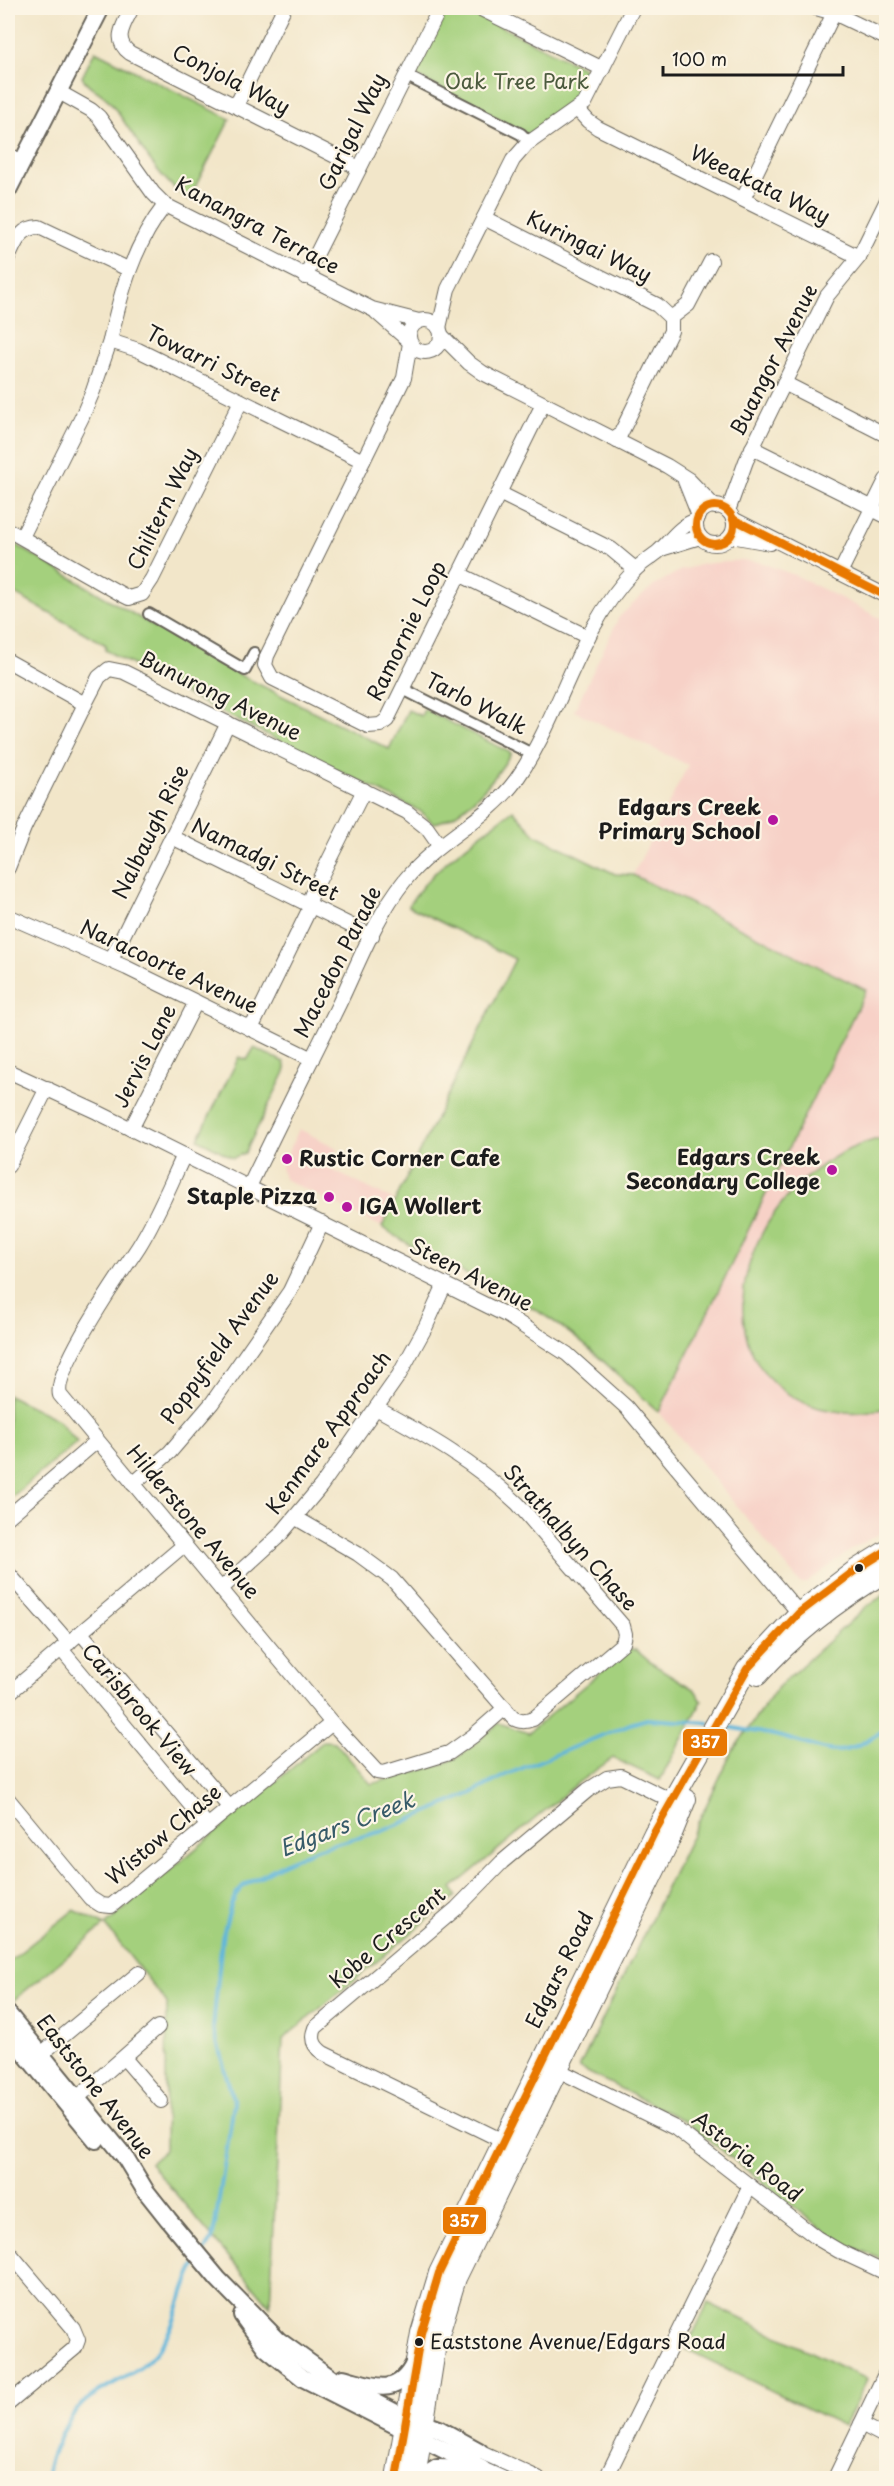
<svg xmlns="http://www.w3.org/2000/svg" width="894" height="2486" font-family="'Playpen Sans',sans-serif">
<style>
.built{fill:#f7d1c7}
.green{fill:#a4d07d;stroke:#60764c;stroke-width:1.5}
.lines{fill:none;stroke-linecap:round;stroke-linejoin:round}
.stream{stroke:#5eb6db;stroke-width:4}
.pedestrian-casing{stroke:#676359;stroke-width:14}
.minor-casing{stroke:#676359;stroke-width:16}
.tertiary-casing{stroke:#676359;stroke-width:20}
.secondary-casing{stroke:#676359;stroke-width:22}
.pedestrian{stroke:#fff;stroke-width:10}
.minor{stroke:#fff;stroke-width:14}
.tertiary{stroke:#fff;stroke-width:16}
.secondary{stroke:#fff;stroke-width:20}
.bus-1-casing{stroke:#fcf5e5;stroke-width:12}
.bus-1{stroke:#e87803;stroke-width:8}
.poi-dot{fill:#b5179e;stroke:#fcf5e5;stroke-width:2}
.bus-dot{fill:#1c1c1c;stroke:#fcf5e5;stroke-width:2}
.labels{text-anchor:middle;stroke-width:4.5;stroke-linejoin:round;paint-order:stroke}
.bus-label{font-size:20px;fill:#1c1c1c;stroke:#fcf5e5;text-anchor:start}
.street-label{font-size:21px;fill:#1c1c1c;stroke:#fcf5e5}
.park-label{font-size:21px;fill:#4c5b3e;stroke:#fcf5e5}
.poi-label{font-size:21px;font-weight:bold;fill:#1c1c1c;stroke:#fcf5e5;text-anchor:end}
.water-label{font-size:22px;font-style:italic;fill:#365a68;stroke:#fcf5e5}
.line-badge{stroke:#fcf5e5;stroke-width:2}
.badge-label{font-size:16px;text-anchor:middle;font-weight:bold;fill:#fff}
</style>
<rect width="100%" height="100%" fill="#fcf5e5"/>
<filter id="ink" filterUnits="userSpaceOnUse"><feTurbulence type="fractalNoise" baseFrequency=".0167" numOctaves="2"/><feDisplacementMap in="SourceGraphic" scale="12" xChannelSelector="R" yChannelSelector="G"/><feConvolveMatrix kernelMatrix="1 2 1 2 8 2 1 2 1" color-interpolation-filters="sRGB"/></filter>
<filter id="wash" filterUnits="userSpaceOnUse"><feTurbulence type="fractalNoise" baseFrequency=".008" numOctaves="4" result="noise"/><feDisplacementMap in="SourceGraphic" scale="24" xChannelSelector="R" yChannelSelector="G"/><feGaussianBlur stdDeviation="1.35" result="paint"/><feColorMatrix in="noise" values="0 0 0 0 0 0 0 0 0 0 0 0 0 0 0 0 0 1.4 0 .05"/><feComposite in="paint" operator="in"/></filter>
<g filter="url(#wash)">
<rect width="100%" height="100%" fill="#f2e6c9"/>
<!-- built -->
<g class="built">
<path d="M741 560 759 562 797 576 886 621V1530L852 1549 807 1583H800L659 1412 866 990 633 875 688 765 574 711 619 617 636 601 652 587 679 571 703 564Z"/>
<path d="M299 1129 337 1148 328 1168 395 1201 382 1227 284 1179 281 1167Z"/>
</g>
<!-- green -->
<g class="green">
<path d="M456 8H463L584 68 590 79 581 95 528 135 413 74 444 10Z"/>
<path d="M95 51 230 119 189 199C154 177 135 134 110 102 101 91 89 89 82 77Z"/>
<path d="M8 540 216 663 389 749 408 710 421 716 424 709 511 753C497 777 462 820 433 823L420 811 199 701 105 650 106 645 8 590Z"/>
<path d="M513 810 536 835 615 874 633 875 866 990 659 1412C621 1379 587 1342 544 1315 491 1282 432 1262 382 1227L515 959 408 906C434 865 476 839 513 810Z"/>
<path d="M254 1048 284 1062 286 1070 245 1153 233 1158 198 1139 239 1057 247 1060Z"/>
<path d="M874 1140H886V1408C813 1427 739 1383 743 1301 746 1228 806 1159 874 1140Z"/>
<path d="M8 1395 57 1419 77 1442 8 1500Z"/>
<path d="M886 1594V2261L838 2241 683 2120 579 2068 732 1752 776 1689 868 1605Z"/>
<path d="M628 1649 636 1650 651 1663 695 1690 702 1701 660 1780 613 1758 579 1782 452 1888 456 1896 283 2039 270 2306 150 2163 165 2150 167 2003 105 1925 8 2005V1962L74 1910 105 1925 324 1741 335 1742 371 1784 444 1764 461 1755 499 1723 528 1733Z"/>
<path d="M708 2303 867 2379 844 2426 686 2349Z"/>
</g>
<g class="lines">
<!-- stream -->
<g class="stream">
<path d="M722 1726C742 1730 763 1732 782 1737 834 1751 837 1763 886 1728"/>
<path d="M203 2253 212 2239 215 2225 234 2103 213 2028 222 1938 231 1905 237 1893 243 1886 288 1861 319 1848 383 1831 470 1794 508 1774 630 1724 647 1719 709 1723"/>
<path d="M46 2478C49 2455 69 2413 88 2399 117 2377 142 2376 164 2341 180 2316 181 2287 198 2262"/>
</g>
</g>
</g>
<g filter="url(#ink)">
<g class="lines">
<!-- pedestrian casing -->
<g class="pedestrian-casing">
<g id="pedestrian">
<path d="M405 75 521 134 529 142"/>
<path d="M149 614 245 670 254 653"/>
<path d="M403 689 532 754"/>
</g>
</g>
<!-- minor casing -->
<g class="minor-casing">
<g id="minor">
<path d="M132 8C124 24 112 40 130 53L359 168"/>
<path d="M479 8 603 69"/>
<path d="M816 8 834 13 886 38"/>
<path d="M59 92 91 110 99 117 153 193 165 205 372 309 419 321"/>
<path d="M236 106 284 8"/>
<path d="M578 110 588 121 598 128 859 257"/>
<path d="M8 155 23 162"/>
<path d="M743 199 834 13"/>
<path d="M165 205C133 246 121 292 110 341L138 350 363 461"/>
<path d="M484 218 657 305 671 318"/>
<path d="M8 258C15 244 20 227 39 227L128 269"/>
<path d="M305 277 440 8"/>
<path d="M376 312 409 341"/>
<circle cx="425" cy="336" r="16"/>
<path d="M439 328 448 289 513 160 527 144 585 103 633 8"/>
<path d="M441 335 469 363 483 373 667 466 689 480 715 507"/>
<path d="M410 343 404 378 267 656 265 665 272 678 368 726 380 725 387 720 543 404"/>
<path d="M784 383 886 435"/>
<path d="M617 441 671 331V318L688 305 711 261"/>
<path d="M752 448 873 508"/>
<path d="M685 481 699 516"/>
<path d="M499 493 611 549 635 569"/>
<circle cx="715" cy="525" r="19"/>
<path d="M872 509 886 516"/>
<path d="M728 511 746 461 827 296 859 257 886 202"/>
<path d="M733 519 886 596"/>
<path d="M8 530 121 594 129 598 142 594 152 579 241 401"/>
<path d="M731 536 770 543"/>
<path d="M22 537 82 417 93 391 110 341"/>
<path d="M664 548 700 537"/>
<path d="M840 573 886 480"/>
<path d="M459 574 588 637"/>
<path d="M8 661 85 704"/>
<path d="M172 837 372 936"/>
<path d="M8 868 24 828 85 704 99 677 109 669 124 672 407 812 427 828 439 845"/>
<path d="M8 916 127 968 312 1059"/>
<path d="M111 960 228 723"/>
<path d="M251 1029 308 912 311 896 364 790"/>
<path d="M8 1071 97 1112 506 1315 567 1354 626 1407 799 1613"/>
<path d="M131 1129 196 1002"/>
<path d="M184 1155C170 1185 157 1217 139 1246 123 1271 52 1371 60 1395L332 1723 377 1772 384 1773 449 1753 473 1736 505 1708"/>
<path d="M8 1166 47 1088"/>
<path d="M249 1187C278 1126 309 1065 339 1004 359 962 376 916 405 880 437 840 487 820 516 780 562 715 577 629 634 571 641 563 651 558 659 551 671 540 680 525 697 520"/>
<path d="M133 1484 170 1452 212 1403 290 1291 322 1223"/>
<path d="M8 1517 97 1441"/>
<path d="M296 1518 358 1554 392 1579 513 1718C520 1722 525 1722 533 1719L623 1643 625 1634 623 1626 518 1504C474 1462 429 1437 376 1408"/>
<path d="M8 1573 69 1643"/>
<path d="M221 1589 280 1535 321 1486 399 1375 426 1326 445 1284"/>
<path d="M81 1633 230 1808"/>
<path d="M61 1649 208 1826"/>
<path d="M8 1694 184 1545"/>
<path d="M8 1799 90 1898 101 1905 111 1906 332 1723"/>
<path d="M40 2055 139 1973"/>
<path d="M124 2058 161 2101"/>
<path d="M552 2067 675 2128 817 2238 839 2251 886 2273"/>
<path d="M77 2098 158 2027"/>
<path d="M503 2141 323 2053C313 2046 311 2038 315 2028L457 1908 502 1862 588 1790 607 1778 621 1776 672 1801"/>
<path d="M8 2251 73 2328 78 2340 75 2348 8 2404"/>
<path d="M861 2424 886 2437"/>
<path d="M479 2451 538 2478"/>
<path d="M482 2469 502 2478"/>
<path d="M606 2478 750 2186"/>
<path d="M835 2478 886 2372"/>
</g>
</g>
<!-- tertiary casing -->
<g class="tertiary-casing">
<g id="tertiary">
<path d="M8 190 101 8"/>
<path d="M8 2014 125 2157 145 2190 168 2219 218 2279 278 2340 335 2381 400 2415 439 2429 479 2451"/>
<path d="M8 2033 96 2140"/>
<path d="M242 2315 266 2348 303 2378 482 2469"/>
<path d="M343 2378C374 2386 397 2398 414 2364"/>
<path d="M421 2478 437 2468 478 2469"/>
</g>
</g>
<!-- secondary casing -->
<g class="secondary-casing">
<g id="secondary">
<path d="M758 1675C793 1635 840 1599 886 1572"/>
<path d="M396 2478 421 2333 439 2273 654 1833 747 1669 799 1613 857 1569 886 1551"/>
<path d="M415 2478 436 2344 456 2278 669 1841 686 1799"/>
</g>
</g>
<!-- pedestrian -->
<use href="#pedestrian" class="pedestrian"/>
<!-- minor -->
<use href="#minor" class="minor"/>
<!-- tertiary -->
<use href="#tertiary" class="tertiary"/>
<!-- secondary -->
<use href="#secondary" class="secondary"/>
<!-- bus-1 casing -->
<g class="bus-1-casing">
<g id="bus-1">
<circle cx="715" cy="525" r="19"/>
<path d="M733 519 886 596"/>
<path d="M396 2478 421 2333 439 2273 654 1833 747 1669 799 1613 857 1569 886 1551"/>
</g>
</g>
<!-- bus-1 -->
<use href="#bus-1" class="bus-1"/>
</g>
</g>
<!-- markers -->
<g class="poi-dot">
<circle cx="773" cy="820" r="6"/>
<circle cx="287" cy="1159" r="6"/>
<circle cx="832" cy="1170" r="6"/>
<circle cx="329" cy="1197" r="6"/>
<circle cx="347" cy="1207" r="6"/>
</g>
<g class="bus-dot">
<circle cx="859" cy="1568" r="5"/>
<circle cx="419" cy="2342" r="5"/>
</g>
<g class="labels">
<!-- bus labels -->
<g class="bus-label">
<text x="430" y="2349">Eaststone Avenue/Edgars Road</text>
</g>
<!-- street labels -->
<g class="street-label">
<text transform="translate(231 80) rotate(27)" y="7">Conjola Way</text>
<text transform="translate(353 132) rotate(-64)" y="7">Garigal Way</text>
<text transform="translate(760 185) rotate(26)" y="7">Weeakata Way</text>
<text transform="translate(257 226) rotate(28)" y="7">Kanangra Terrace</text>
<text transform="translate(589 247) rotate(26)" y="7">Kuringai Way</text>
<text transform="translate(774 360) rotate(-63)" y="7">Buangor Avenue</text>
<text transform="translate(213 364) rotate(26)" y="7">Towarri Street</text>
<text transform="translate(163 509) rotate(-64)" y="7">Chiltern Way</text>
<text transform="translate(407 631) rotate(-64)" y="7">Ramornie Loop</text>
<text transform="translate(220 696) rotate(26)" y="7">Bunurong Avenue</text>
<text transform="translate(476 704) rotate(27)" y="7">Tarlo Walk</text>
<text transform="translate(151 832) rotate(-64)" y="7">Nalbaugh Rise</text>
<text transform="translate(265 860) rotate(26)" y="7">Namadgi Street</text>
<text transform="translate(338 962) rotate(-63)" y="7">Macedon Parade</text>
<text transform="translate(169 967) rotate(25)" y="7">Naracoorte Avenue</text>
<text transform="translate(145 1056) rotate(-63)" y="7">Jervis Lane</text>
<text transform="translate(471 1275) rotate(27)" y="7">Steen Avenue</text>
<text transform="translate(220 1348) rotate(-54)" y="7">Poppyfield Avenue</text>
<text transform="translate(329 1433) rotate(-54)" y="7">Kenmare Approach</text>
<text transform="translate(193 1522) rotate(50)" y="7">Hilderstone Avenue</text>
<text transform="translate(570 1538) rotate(48)" y="7">Strathalbyn Chase</text>
<text transform="translate(139 1710) rotate(50)" y="7">Carisbrook View</text>
<text transform="translate(164 1835) rotate(-40)" y="7">Wistow Chase</text>
<text transform="translate(388 1938) rotate(-40)" y="7">Kobe Crescent</text>
<text transform="translate(560 1970) rotate(-64)" y="7">Edgars Road</text>
<text transform="translate(95 2087) rotate(52)" y="7">Eaststone Avenue</text>
<text transform="translate(747 2157) rotate(38)" y="7">Astoria Road</text>
</g>
<!-- park labels -->
<g class="park-label">
<text x="517" y="89">Oak Tree Park</text>
</g>
<!-- poi labels -->
<g class="poi-label">
<text x="761" y="815">Edgars Creek<tspan x="761" dy="24">Primary School</tspan></text>
<text x="820" y="1165">Edgars Creek<tspan x="820" dy="24">Secondary College</tspan></text>
<text x="299" y="1166" text-anchor="start">Rustic Corner Cafe</text>
<text x="317" y="1204">Staple Pizza</text>
<text x="359" y="1214" text-anchor="start">IGA Wollert</text>
</g>
<!-- water labels -->
<g class="water-label">
<text transform="translate(347 1824) rotate(-21)" y="8">Edgars Creek</text>
</g>
</g>
<g class="line-badge">
<rect x="682" y="1728" width="46" height="29" rx="6" fill="#e87803"/>
<rect x="442" y="2206" width="45" height="29" rx="6" fill="#e87803"/>
</g>
<g class="badge-label">
<text x="705" y="1748">357</text>
<text x="464" y="2227">357</text>
</g>
<!-- margin -->
<rect width="894" height="2486" fill="none" stroke="#fcf5e5" stroke-width="30"/>
<!-- scale -->
<path d="M663 66v9h180v-9" fill="none" stroke="#1c1c1c" stroke-width="3"/>
<text x="672" y="66" font-size="18" fill="#1c1c1c" stroke="#fcf5e5" stroke-width="4.5" paint-order="stroke">100 m</text>
</svg>
